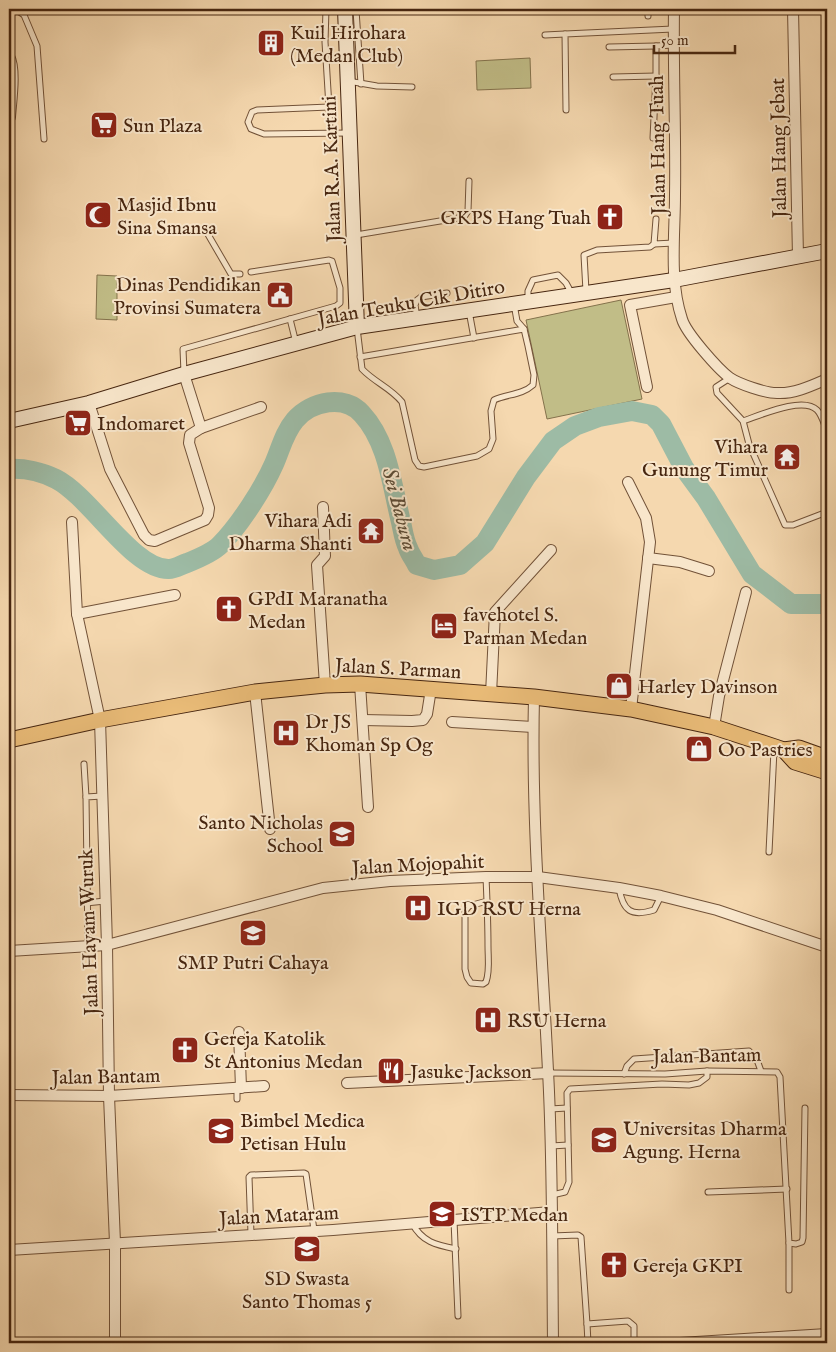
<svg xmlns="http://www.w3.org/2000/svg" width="836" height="1352" font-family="'IM FELL English',serif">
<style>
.green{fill:#c1bd87;stroke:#84724c}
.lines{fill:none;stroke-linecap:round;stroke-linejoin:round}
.river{stroke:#9dbba5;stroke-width:20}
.lane-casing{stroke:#725238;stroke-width:7}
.street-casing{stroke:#725238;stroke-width:12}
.secondary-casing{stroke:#472610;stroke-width:16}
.primary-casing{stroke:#472610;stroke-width:17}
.lane{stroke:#f8e6cb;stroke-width:5}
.street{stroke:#f8e6cb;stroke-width:10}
.secondary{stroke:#f8e6cb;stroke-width:14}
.primary{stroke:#eabc78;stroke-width:15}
.labels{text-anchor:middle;stroke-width:4;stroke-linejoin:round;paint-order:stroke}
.poi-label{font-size:20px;fill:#472610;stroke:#f8e6cb;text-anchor:start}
.street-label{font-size:20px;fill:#472610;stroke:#f8e6cb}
.water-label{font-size:21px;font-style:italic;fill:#5c4b35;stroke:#f8e6cb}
</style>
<rect width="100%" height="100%" fill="#f5d8af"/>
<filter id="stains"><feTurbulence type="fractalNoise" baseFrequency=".004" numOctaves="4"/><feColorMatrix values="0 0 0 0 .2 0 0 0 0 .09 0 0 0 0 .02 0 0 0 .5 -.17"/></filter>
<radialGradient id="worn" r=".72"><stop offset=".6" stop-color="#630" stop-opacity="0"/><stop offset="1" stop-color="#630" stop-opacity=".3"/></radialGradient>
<!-- green -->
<g class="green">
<path d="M530 58 531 88 477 90 476 61Z"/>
<path d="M97 275 117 276V320L96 319Z"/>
<path d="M621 300 642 399 547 419 526 320Z"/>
</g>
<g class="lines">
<!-- river -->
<path class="river" d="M9 469C24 468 42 472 56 479 91 497 133 570 169 569 175 569 181 565 187 563 197 559 212 553 220 545 239 526 263 489 274 464 281 448 284 433 295 420 311 401 345 394 362 414 388 442 392 486 401 522 403 531 404 540 408 548 410 554 414 559 417 565L434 570 460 565 485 543 526 477 553 441 575 426 599 417 632 411 652 415 661 424 684 468 706 498 752 574 791 604H827"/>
<!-- lane casing -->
<g class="lane-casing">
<g id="lane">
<path d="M15 9 24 15 37 46 44 139"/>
<path d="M326 9 325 42 329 107 257 110 252 112 248 122 251 129 264 134 349 133"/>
<path d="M648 9V16"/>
<path d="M356 10 361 84"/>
<path d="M545 35 565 34"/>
<path d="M609 47 656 46"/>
<path d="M613 77 656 76"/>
<path d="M348 81 377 86 412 87"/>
<path d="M329 107 330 133"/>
<path d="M566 110 565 34 673 29"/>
<path d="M653 138 656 76V46L673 45"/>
<path d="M656 219 654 244 674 243"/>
<path d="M206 231 231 274H240"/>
<path d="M356 235 464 217 468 211 469 181"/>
<path d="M586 291 584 255 597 250 650 247 654 244"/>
<path d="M528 301V291L533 280 558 275 566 283 572 294"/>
<path d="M469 311 474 338"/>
<path d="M417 318 415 305 417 300 421 297 447 293"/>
<path d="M290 319 296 343"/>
<path d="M357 328 362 369C374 382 391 388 402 402L415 460 419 466 424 467 477 456 489 449 493 439 491 411 494 400C507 394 522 395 533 385L534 375 528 346 524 329 517 321 514 304"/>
<path d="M360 357 524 329"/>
<path d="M184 373 183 349 336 306 340 303V288L332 261 329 260 251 272"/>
<path d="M730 378 716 387 717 393 743 421 749 444 785 525H793L827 512"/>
<path d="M743 421C761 415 803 396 817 410 822 415 824 424 827 431"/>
<path d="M84 764 86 797"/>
<path d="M769 852 774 750"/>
<path d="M486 877C487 900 488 923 488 946 488 958 490 971 486 982L483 984 471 983 467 977 465 969V911L469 906 487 901"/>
<path d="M619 888C623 911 631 917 654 910L661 896"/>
<path d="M86 903 105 901"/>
<path d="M88 947 86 797 102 796"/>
<path d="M549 1073 665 1074 707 1071 777 1072 780 1077 789 1243 796 1244 802 1242 803 1238 805 1108"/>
<path d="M624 1074 627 1066 634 1059 749 1051 757 1060 761 1071"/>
<path d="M237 1088V1099"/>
<path d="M550 1109 567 1108"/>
<path d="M551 1146 568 1145"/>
<path d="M708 1192 787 1189"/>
<path d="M552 1195 565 1192 569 1182 567 1093 570 1089 662 1084 689 1085 699 1083 707 1077V1071"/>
<path d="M454 1220 458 1316"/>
<path d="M412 1223C422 1242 436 1245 456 1249"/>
<path d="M251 1234 249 1177 251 1175 304 1173 306 1174 314 1230"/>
<path d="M552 1236 578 1235 581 1237 587 1324 628 1321 634 1326V1343"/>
<path d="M789 1243V1290"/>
<path d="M587 1324 588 1343"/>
</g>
</g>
<!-- street casing -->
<g class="street-casing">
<g id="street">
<path d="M674 9C673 71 676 133 675 195 675 236 669 280 682 319 686 333 718 369 730 378 739 384 765 393 777 393 794 394 811 386 827 379"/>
<path d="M793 9 798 257"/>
<path d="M9 56C16 69 11 102 10 117"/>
<path d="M647 387 630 305 676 297"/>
<path d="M89 403 110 469 144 535 149 540 155 541 205 520 208 515 209 508 189 443 190 435 201 428 184 374"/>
<path d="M201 428 261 407"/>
<path d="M628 482 646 518 650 542 631 709"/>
<path d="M323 507 325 556 317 565 325 685"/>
<path d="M72 522 77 614 100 720 107 945 109 1096 115 1243V1343"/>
<path d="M648 558 680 562 709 571"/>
<path d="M77 614 175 595"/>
<path d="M360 684 368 807"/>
<path d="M255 692 270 829"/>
<path d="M491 694 495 612 551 550"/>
<path d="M534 697C531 822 542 947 548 1071 553 1162 552 1253 553 1343"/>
<path d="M363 720 412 721 423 720 427 714 431 689"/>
<path d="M452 722 533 727"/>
<path d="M714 727 719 696 746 592"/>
<path d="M9 951 107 945 323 888 390 881 486 877H538L619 888 661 896 717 910 827 947"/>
<path d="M239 1032 241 1088"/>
<path d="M347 1083 549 1073"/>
<path d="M9 1095 109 1096 264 1086"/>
<path d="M9 1250 333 1230 551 1212"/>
<path d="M680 1343 827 1334"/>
</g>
</g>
<!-- secondary casing -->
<g class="secondary-casing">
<g id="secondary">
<path d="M345 9 357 327"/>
<path d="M9 421 89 403 184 374 357 327 674 280 827 251"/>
</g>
</g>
<!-- primary casing -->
<g class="primary-casing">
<g id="primary">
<path d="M9 740 100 720 255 692 325 685 360 684 534 697 631 709 714 727 775 747 784 750 795 762 827 772"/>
<path d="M784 750 799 748 827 758"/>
</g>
</g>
<!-- lane -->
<use href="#lane" class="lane"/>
<!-- street -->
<use href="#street" class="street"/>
<!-- secondary -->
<use href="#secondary" class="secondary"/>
<!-- primary -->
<use href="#primary" class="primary"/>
</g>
<!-- icons -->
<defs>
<g id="building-square" transform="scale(1.4375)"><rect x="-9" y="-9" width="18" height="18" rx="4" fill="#8f2418" stroke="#f8e6cb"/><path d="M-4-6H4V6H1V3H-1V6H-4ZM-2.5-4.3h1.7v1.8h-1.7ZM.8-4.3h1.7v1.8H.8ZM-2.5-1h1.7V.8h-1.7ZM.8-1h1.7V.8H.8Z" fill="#fff"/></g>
<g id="supermarket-square" transform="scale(1.4375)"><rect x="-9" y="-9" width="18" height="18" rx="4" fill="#8f2418" stroke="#f8e6cb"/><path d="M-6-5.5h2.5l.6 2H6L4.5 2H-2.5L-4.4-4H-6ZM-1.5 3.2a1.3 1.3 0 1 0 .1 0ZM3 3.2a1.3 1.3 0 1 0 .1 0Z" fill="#fff"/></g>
<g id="mosque-square" transform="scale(1.4375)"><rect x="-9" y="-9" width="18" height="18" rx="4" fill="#8f2418" stroke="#f8e6cb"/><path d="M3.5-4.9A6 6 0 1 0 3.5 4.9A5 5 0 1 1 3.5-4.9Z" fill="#fff"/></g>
<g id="church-square" transform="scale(1.4375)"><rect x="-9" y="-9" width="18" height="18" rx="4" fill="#8f2418" stroke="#f8e6cb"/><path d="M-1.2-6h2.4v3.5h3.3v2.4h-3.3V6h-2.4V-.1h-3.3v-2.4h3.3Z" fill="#fff"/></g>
<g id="civic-square" transform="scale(1.4375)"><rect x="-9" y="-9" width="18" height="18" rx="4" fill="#8f2418" stroke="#f8e6cb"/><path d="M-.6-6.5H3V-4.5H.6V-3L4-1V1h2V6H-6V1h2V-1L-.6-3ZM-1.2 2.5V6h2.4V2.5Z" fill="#fff"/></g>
<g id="temple-square" transform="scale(1.4375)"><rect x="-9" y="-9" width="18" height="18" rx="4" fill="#8f2418" stroke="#f8e6cb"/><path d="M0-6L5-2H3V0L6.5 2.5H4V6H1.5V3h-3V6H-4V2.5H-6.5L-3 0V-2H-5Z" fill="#fff"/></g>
<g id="hotel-square" transform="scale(1.4375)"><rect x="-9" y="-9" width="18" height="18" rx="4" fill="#8f2418" stroke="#f8e6cb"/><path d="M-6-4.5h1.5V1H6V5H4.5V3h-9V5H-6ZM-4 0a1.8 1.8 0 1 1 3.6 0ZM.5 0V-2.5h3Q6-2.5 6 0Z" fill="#fff"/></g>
<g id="shop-square" transform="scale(1.4375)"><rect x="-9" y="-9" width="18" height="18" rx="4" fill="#8f2418" stroke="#f8e6cb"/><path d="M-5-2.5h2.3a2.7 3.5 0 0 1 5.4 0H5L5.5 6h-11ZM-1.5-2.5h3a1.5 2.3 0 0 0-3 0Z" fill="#fff"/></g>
<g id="hospital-square" transform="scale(1.4375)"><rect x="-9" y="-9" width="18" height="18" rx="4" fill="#8f2418" stroke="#f8e6cb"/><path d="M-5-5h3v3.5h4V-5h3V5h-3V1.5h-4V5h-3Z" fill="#fff"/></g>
<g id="school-square" transform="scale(1.4375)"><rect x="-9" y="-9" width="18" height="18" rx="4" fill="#8f2418" stroke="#f8e6cb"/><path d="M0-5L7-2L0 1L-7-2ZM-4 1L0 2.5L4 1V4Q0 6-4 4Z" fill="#fff"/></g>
<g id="restaurant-square" transform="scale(1.4375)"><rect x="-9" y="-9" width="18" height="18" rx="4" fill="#8f2418" stroke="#f8e6cb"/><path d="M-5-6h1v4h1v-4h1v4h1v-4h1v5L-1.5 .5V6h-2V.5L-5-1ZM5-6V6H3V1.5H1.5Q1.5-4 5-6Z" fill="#fff"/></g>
<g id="university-square" transform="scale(1.4375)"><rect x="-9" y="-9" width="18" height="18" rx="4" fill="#8f2418" stroke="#f8e6cb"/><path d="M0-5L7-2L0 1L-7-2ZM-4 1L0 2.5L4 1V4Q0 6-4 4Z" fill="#fff"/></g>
</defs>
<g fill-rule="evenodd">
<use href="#building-square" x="271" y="43"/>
<use href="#supermarket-square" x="104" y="125"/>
<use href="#mosque-square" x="98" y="215"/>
<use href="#church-square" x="610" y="217"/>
<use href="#civic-square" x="280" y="295"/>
<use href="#supermarket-square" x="78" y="423"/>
<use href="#temple-square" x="787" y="457"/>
<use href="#temple-square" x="371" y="531"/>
<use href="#church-square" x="229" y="609"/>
<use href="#hotel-square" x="444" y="626"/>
<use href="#shop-square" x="619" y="686"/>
<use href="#hospital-square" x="286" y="733"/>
<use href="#shop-square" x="699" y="749"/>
<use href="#school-square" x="342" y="834"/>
<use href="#hospital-square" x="418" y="908"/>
<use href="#school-square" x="253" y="933"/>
<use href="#hospital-square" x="488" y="1020"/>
<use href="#church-square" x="185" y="1050"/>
<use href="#restaurant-square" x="391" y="1071"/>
<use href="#school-square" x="221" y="1131"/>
<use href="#university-square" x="604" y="1140"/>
<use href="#university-square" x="442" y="1214"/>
<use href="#school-square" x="307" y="1249"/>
<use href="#church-square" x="614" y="1265"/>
</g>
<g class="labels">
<!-- poi labels -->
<g class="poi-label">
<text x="290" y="39">Kuil Hirohara<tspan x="290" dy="23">(Medan Club)</tspan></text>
<text x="123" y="132">Sun Plaza</text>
<text x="117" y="211">Masjid Ibnu<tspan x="117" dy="23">Sina Smansa</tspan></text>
<text x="591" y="224" text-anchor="end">GKPS Hang Tuah</text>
<text x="261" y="291" text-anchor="end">Dinas Pendidikan<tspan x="261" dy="23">Provinsi Sumatera</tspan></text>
<text x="97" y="430">Indomaret</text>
<text x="768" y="453" text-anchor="end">Vihara<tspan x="768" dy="23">Gunung Timur</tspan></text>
<text x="352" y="527" text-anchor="end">Vihara Adi<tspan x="352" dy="23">Dharma Shanti</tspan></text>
<text x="248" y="605">GPdI Maranatha<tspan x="248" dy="23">Medan</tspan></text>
<text x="463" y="621">favehotel S.<tspan x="463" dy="23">Parman Medan</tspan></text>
<text x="638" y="693">Harley Davinson</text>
<text x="305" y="728">Dr JS<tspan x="305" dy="23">Khoman Sp Og</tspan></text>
<text x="718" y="756">Oo Pastries</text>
<text x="323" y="829" text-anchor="end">Santo Nicholas<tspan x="323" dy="23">School</tspan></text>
<text x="437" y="915">IGD RSU Herna</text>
<text x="253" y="969" text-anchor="middle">SMP Putri Cahaya</text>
<text x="507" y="1027">RSU Herna</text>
<text x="204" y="1045">Gereja Katolik<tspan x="204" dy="23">St Antonius Medan</tspan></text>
<text x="410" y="1078">Jasuke Jackson</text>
<text x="240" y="1127">Bimbel Medica<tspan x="240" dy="23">Petisan Hulu</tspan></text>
<text x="623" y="1135">Universitas Dharma<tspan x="623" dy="23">Agung. Herna</tspan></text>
<text x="461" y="1221">ISTP Medan</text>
<text x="633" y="1272">Gereja GKPI</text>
<text x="307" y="1285" text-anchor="middle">SD Swasta<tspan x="307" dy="23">Santo Thomas 5</tspan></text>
</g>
<!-- street labels -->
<g class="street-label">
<text transform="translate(657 145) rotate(-91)" y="7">Jalan Hang Tuah</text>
<text transform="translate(778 148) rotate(-91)" y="7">Jalan Hang Jebat</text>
<text transform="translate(331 169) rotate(-92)" y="7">Jalan R.A. Kartini</text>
<text transform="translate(411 302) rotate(-10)" y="7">Jalan Teuku Cik Ditiro</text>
<text transform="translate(398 668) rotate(3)" y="7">Jalan S. Parman</text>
<text transform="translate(418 864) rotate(-3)" y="7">Jalan Mojopahit</text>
<text transform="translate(88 932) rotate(-92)" y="7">Jalan Hayam Wuruk</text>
<text transform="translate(707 1055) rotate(-1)" y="7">Jalan Bantam</text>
<text transform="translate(106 1076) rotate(-1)" y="7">Jalan Bantam</text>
<text transform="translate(279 1215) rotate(-3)" y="7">Jalan Mataram</text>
</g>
<!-- water labels -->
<g class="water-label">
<text transform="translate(400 509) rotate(75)" y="7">Sei Babura</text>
</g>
</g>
<!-- margin -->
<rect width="836" height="1352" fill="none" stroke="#f5d8af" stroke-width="30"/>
<rect x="10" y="10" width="816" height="1332" fill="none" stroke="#472610" stroke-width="2.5"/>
<rect x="15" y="15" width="806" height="1322" fill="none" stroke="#472610"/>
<!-- scale -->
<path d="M654 45v8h81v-8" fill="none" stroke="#472610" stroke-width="2.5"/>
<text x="661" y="45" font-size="15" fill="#472610" stroke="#f8e6cb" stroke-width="4" paint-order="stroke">50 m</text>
<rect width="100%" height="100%" filter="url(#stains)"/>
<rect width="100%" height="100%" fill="url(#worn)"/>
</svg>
